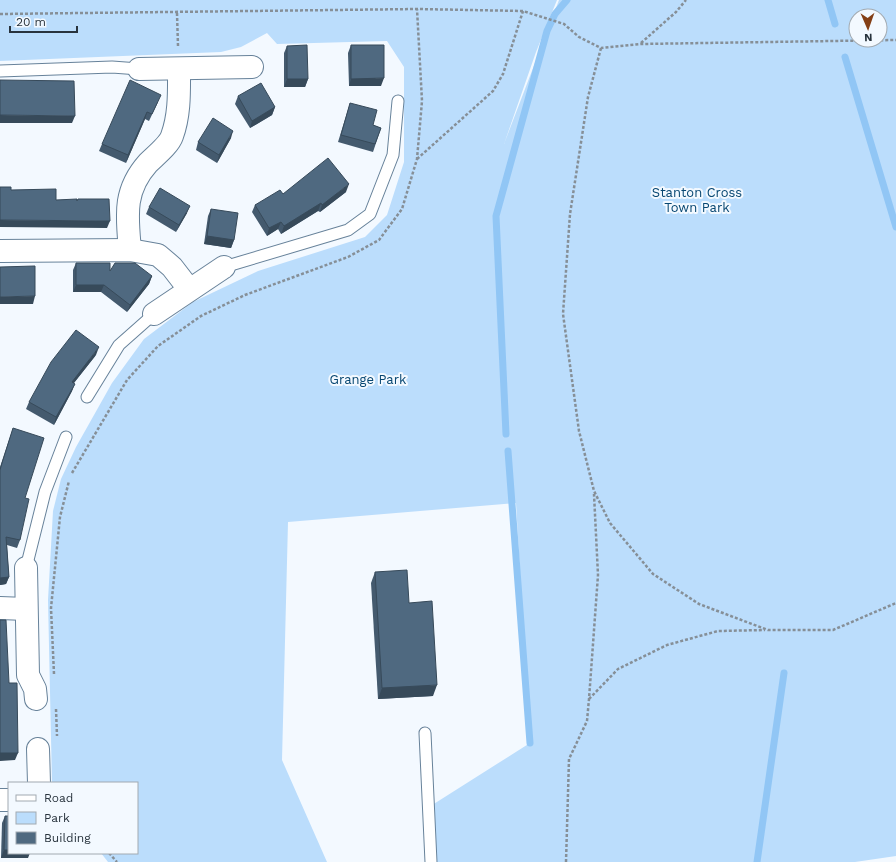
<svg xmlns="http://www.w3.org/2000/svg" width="896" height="862" font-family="'Work Sans',sans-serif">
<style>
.green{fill:#bbddfc;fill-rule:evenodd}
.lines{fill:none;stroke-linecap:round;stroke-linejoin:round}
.stream{stroke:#91c6f5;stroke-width:7}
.lane-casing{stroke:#67829a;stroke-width:13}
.street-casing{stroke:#67829a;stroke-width:24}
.path{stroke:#868f97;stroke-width:2.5;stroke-dasharray:3 2;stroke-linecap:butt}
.lane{stroke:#fff;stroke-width:11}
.street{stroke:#fff;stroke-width:22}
.wall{fill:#445a6e}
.shaded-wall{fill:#374a5a}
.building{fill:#4f6980;stroke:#374a5a}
.labels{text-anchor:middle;stroke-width:4;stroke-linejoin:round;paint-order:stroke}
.park-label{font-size:13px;fill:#074772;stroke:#f3f9ff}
</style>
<rect width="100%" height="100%" fill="#f3f9ff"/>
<!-- green -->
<path class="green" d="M0 0H557L536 52 504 144 559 0H896V856L855 862H431L429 807 530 743 516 503 288 522 282 760 327 862H108L101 853H137V783H52L48 600 53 511 61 479 76 447 112 383 144 339 193 302 258 271 365 237 387 215 404 162V67L387 41 277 44 267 33 241 47 221 52 0 61ZM856 16H880V40H856Z"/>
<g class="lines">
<!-- stream -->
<g class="stream">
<path d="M828 0 835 24"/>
<path d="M845 57 896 227"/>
<path d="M506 434 496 216 547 31 555 14 567 0"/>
<path d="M508 451 530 743"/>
<path d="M757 862 784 673"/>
</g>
<!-- lane casing -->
<g class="lane-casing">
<g id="lane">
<path d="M0 71 112 67 139 69"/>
<path d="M224 267 348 230 370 214 393 155 398 101"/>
<path d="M87 397 119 345 154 314"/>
<path d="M26 568 45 492 66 437"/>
<path d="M425 733 431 862"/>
</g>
</g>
<!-- street casing -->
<g class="street-casing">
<g id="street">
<path d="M139 69 252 67"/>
<path d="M130 250C127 216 123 191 148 163 155 156 169 145 172 136 180 114 179 91 179 69"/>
<path d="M0 251 130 250 158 255 172 267 189 289"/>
<path d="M154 314 224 267"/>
<path d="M26 568 28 675 35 689 36 699"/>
<path d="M0 608 26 609"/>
<path d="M38 749 39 783"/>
<path d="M0 800H9"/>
</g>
</g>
<!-- path -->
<g class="path">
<path d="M177 13 178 46"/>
<path d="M0 14 417 9 523 11 564 24 579 37 601 48 641 44 896 40"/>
<path d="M641 43 676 12 686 0"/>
<path d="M601 48 588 97 570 214 563 314 579 431 594 491 610 523 653 574 699 604 768 630H833L896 603"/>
<path d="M417 159 493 91 503 74 523 11"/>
<path d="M72 473 127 380 158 346 201 316 245 295 348 257 379 240 402 209 417 159 422 101 417 9"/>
<path d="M54 674 51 608 60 517 69 481"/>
<path d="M589 699 618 669 667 645 718 631 765 630"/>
<path d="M56 709 57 736"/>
<path d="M109 853 117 862"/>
<path d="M566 862 569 759 587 721 589 699 598 575 594 494"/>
</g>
<!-- lane -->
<use href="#lane" class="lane"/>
<!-- street -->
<use href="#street" class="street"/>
</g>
<!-- wall -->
<g class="wall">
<path d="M351 45 381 86H349L348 53Z"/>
<path d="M287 46 308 79 305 87H284V53Z"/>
<path d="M238 96 275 107 272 115 250 128 235 104Z"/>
<path d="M158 102 149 121 145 119 126 163 99 151 102 144Z"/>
<path d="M350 103 373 125 381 128 373 152 338 142Z"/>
<path d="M231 138 217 163 196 150 198 142Z"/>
<path d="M346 192 320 212 318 211 281 234 278 229 267 236 252 212 255 205 283 194Z"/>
<path d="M149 207 187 213 176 232 146 214Z"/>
<path d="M211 209 234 240 231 248 204 244 208 216Z"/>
<path d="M76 263 110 271 152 276 149 284 127 312 101 292H73V270Z"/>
<path d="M96 355 74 383 72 391 54 425 26 409 29 402Z"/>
<path d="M13 428 25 498 20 540 17 548 7 545 9 577 6 584 0 585V467Z"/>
<path d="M375 572 409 603 433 696 378 699 371 583Z"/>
<path d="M5 816 28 858H1L2 823Z"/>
</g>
<!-- shaded-wall -->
<g class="shaded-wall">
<path d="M384 78 381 86H349L351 79Z"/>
<path d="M287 79H308L305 87H284Z"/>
<path d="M275 107 272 115 250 128 252 121Z"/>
<path d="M147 112 145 119 126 163 128 155Z"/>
<path d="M0 115 75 116 72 123H0Z"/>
<path d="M233 131 231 138 217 163 219 155Z"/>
<path d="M349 184 346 192 320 212 322 205Z"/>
<path d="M321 203 318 211 281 234 284 226Z"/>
<path d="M190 206 187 213 176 232 179 225Z"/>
<path d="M0 220 110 221 107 228 0 227Z"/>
<path d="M281 222 278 229 267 236 269 228Z"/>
<path d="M207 236 234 240 231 248 204 244Z"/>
<path d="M152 276 149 284 127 312 130 305Z"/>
<path d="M76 285H104L101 292H73Z"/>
<path d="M35 296 33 304H0V297Z"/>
<path d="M99 347 96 355 69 389 72 382Z"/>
<path d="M75 384 72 391 54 425 56 417Z"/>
<path d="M9 577 6 584 0 585V578Z"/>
<path d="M437 685 433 696 378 699 382 688Z"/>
<path d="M0 753H18L15 760 0 761Z"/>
<path d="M4 850H9V853H30L28 858H1Z"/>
</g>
<!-- building -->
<g class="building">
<path d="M307 45 308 79H287V46Z"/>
<path d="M351 45H384V78L351 79Z"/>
<path d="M0 80 74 81 75 116 0 115Z"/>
<path d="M130 80 161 95 152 114 147 112 128 155 102 144Z"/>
<path d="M261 83 275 107 252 121 238 96Z"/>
<path d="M350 103 377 110 373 125 381 128 375 144 341 135Z"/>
<path d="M213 118 233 131 219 155 198 142Z"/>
<path d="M328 158 349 184 322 205 321 203 284 226 281 222 269 228 255 205 280 190 283 194Z"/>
<path d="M0 187H11V190L56 189V200L77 199V201L78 199H109L110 221 0 220Z"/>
<path d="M160 188 190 206 179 225 149 207Z"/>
<path d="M211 209 238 213 234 240 207 236Z"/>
<path d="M76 263H110V271L115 263H135L152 276 130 305 104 285H76Z"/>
<path d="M35 266V296L0 297V267Z"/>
<path d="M76 330 99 347 72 382 75 384 56 417 29 402 51 362Z"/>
<path d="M13 428 44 438 25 498 29 499 20 540 6 537 9 577 0 578V470L2 463Z"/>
<path d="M407 570 409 603 432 601 437 685 382 688 375 572Z"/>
<path d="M0 620H6L9 683H17L18 753H0Z"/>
<path d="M5 816H9V850H4Z"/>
</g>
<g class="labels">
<!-- park labels -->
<g class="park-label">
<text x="697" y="197">Stanton Cross<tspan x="697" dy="15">Town Park</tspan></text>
<text x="368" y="384">Grange Park</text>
</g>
</g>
<!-- legend -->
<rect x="8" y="782" width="130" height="72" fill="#f3f9ff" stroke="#a2aab1"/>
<rect x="16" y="795" width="20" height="6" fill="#ffffff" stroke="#a2aab1"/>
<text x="44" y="802" font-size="12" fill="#28333d">Road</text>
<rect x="16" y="812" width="20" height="12" fill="#bbddfc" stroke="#a2aab1"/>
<text x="44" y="822" font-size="12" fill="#28333d">Park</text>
<rect x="16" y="832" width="20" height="12" fill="#4f6980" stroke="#a2aab1"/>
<text x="44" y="842" font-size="12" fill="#28333d">Building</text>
<!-- north arrow -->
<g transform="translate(868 28) rotate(178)"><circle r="19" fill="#f3f9ff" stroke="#a2aab1"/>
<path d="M0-3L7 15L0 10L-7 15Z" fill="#843f16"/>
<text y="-6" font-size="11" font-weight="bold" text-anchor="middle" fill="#28333d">N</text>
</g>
<!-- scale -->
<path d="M10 26v6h67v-6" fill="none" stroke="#28333d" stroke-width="2"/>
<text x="16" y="26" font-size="12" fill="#28333d" stroke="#f3f9ff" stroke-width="3" paint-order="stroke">20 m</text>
</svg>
